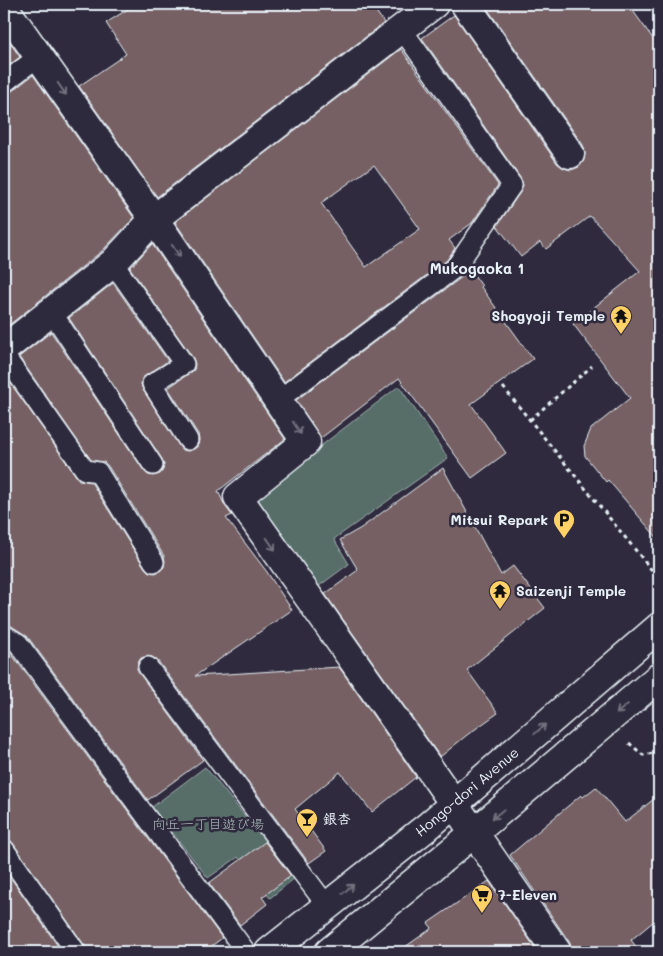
<svg xmlns="http://www.w3.org/2000/svg" width="663" height="956" font-family="Mali,'Klee One',sans-serif">
<style>
.green{fill:#576d68;stroke:#a0afb0}
.building{fill:#766163;stroke:#e8f1f8;fill-rule:evenodd}
.lines{fill:none;stroke-linecap:round;stroke-linejoin:round}
.lane-casing{stroke:#e8f1f8;stroke-width:22}
.street-casing{stroke:#e8f1f8;stroke-width:31}
.secondary-casing{stroke:#e8f1f8;stroke-width:31}
.path{stroke:#e8f1f8;stroke-width:3;stroke-dasharray:4 4;stroke-linecap:butt}
.lane{stroke:#2f2a3d;stroke-width:19}
.street{stroke:#2f2a3d;stroke-width:28}
.secondary{stroke:#2f2a3d;stroke-width:28}
.oneway{stroke:#70707e}
.labels{text-anchor:middle;stroke-width:5;stroke-linejoin:round;paint-order:stroke}
.poi-label{font-size:14px;font-weight:bold;fill:#e8f1f8;stroke:#2f2a3d;text-anchor:start}
.street-label{font-size:14px;fill:#e8f1f8;stroke:#2f2a3d}
.park-label{font-size:14px;fill:#a7b6b7;stroke:#2f2a3d}
.neighbourhood-label{font-size:15px;font-weight:bold;fill:#e8f1f8;stroke:#2f2a3d}
</style>
<rect width="100%" height="100%" fill="#2f2a3d"/>
<filter id="ink" filterUnits="userSpaceOnUse"><feTurbulence type="fractalNoise" baseFrequency=".02" numOctaves="2"/><feDisplacementMap in="SourceGraphic" scale="10" xChannelSelector="R" yChannelSelector="G"/><feConvolveMatrix kernelMatrix="1 2 1 2 8 2 1 2 1" color-interpolation-filters="sRGB"/></filter>
<g filter="url(#ink)">
<!-- green -->
<g class="green">
<path d="M399 386 448 458 334 539 349 564 311 592 249 501Z"/>
<path d="M205 767 295 878 270 898 238 857 208 878 152 807Z"/>
</g>
<!-- building -->
<g class="building">
<path d="M136 4H371L384 23 157 197 79 86 126 54 106 23Z"/>
<path d="M484 4H628L659 47V540L608 480 606 482 585 456 584 446 591 429 630 398 573 324 640 271 590 216 546 249 540 242 521 257 497 226 521 191 523 185 521 179 422 38 454 15 557 163 564 168 571 170 579 167 584 160 585 152 583 145Z"/>
<path d="M4 34 20 57 4 69Z"/>
<path d="M401 49 498 185 472 223 449 240 455 248 447 260 284 382 175 222ZM374 165 420 229 366 267 321 203Z"/>
<path d="M33 75 134 218 102 251 4 329V94L11 92Z"/>
<path d="M152 244 285 439 218 491 225 506 232 515 226 518 267 572 292 610 195 676 339 667 416 777 372 812 340 772 295 809 326 851 309 863 157 660 152 657 147 656 141 658 138 663 137 669 139 673 203 760 148 800 27 636 10 625 4 624V374L76 476 79 480 91 482 145 568 149 572 155 573 160 571 164 567 165 561 164 556 108 466 104 462 91 460 19 357 51 332 144 471 148 475 153 476 160 474 163 470 164 465 162 459 69 318 113 283 168 361 142 378 141 384 143 390 179 446 182 450 188 451 194 449 198 446 199 440 198 434 168 388 194 370 195 364 193 358 130 268Z"/>
<path d="M469 268 482 286 481 287 533 359 471 404 506 453 472 478 399 378 321 438 296 400 462 277Z"/>
<path d="M443 468 501 575 513 566 545 608 467 670 498 713 467 735 440 757 325 594 358 570 340 540 361 528Z"/>
<path d="M4 648 10 652 222 938 204 952H87L85 946 13 843 9 839 4 838Z"/>
<path d="M596 787 625 822 659 795V917L631 940 640 952H572L570 943 510 855 581 795 583 797Z"/>
<path d="M265 842 291 876 262 897 267 904 240 925 209 883Z"/>
<path d="M4 868 62 952H4Z"/>
<path d="M489 881 538 952H398L432 928 428 923Z"/>
</g>
<g class="lines">
<!-- lane casing -->
<g class="lane-casing">
<g id="lane">
<path d="M4 83 39 56"/>
<path d="M113 263 184 364 152 384 188 440"/>
<path d="M51 311 153 465"/>
<path d="M4 355 85 470 98 472 154 562"/>
<path d="M278 400 455 268 512 185 401 28"/>
<path d="M4 635 18 643 246 952"/>
<path d="M148 667 327 906"/>
<path d="M4 849 76 952"/>
</g>
</g>
<!-- street casing -->
<g class="street-casing">
<g id="street">
<path d="M465 4 570 154"/>
<path d="M4 7 154 219 306 442 238 497 436 778 557 952"/>
<path d="M4 349 113 263 154 219 434 4"/>
</g>
</g>
<!-- secondary casing -->
<g class="secondary-casing">
<g id="secondary">
<path d="M269 952 427 827 659 627"/>
<path d="M329 952 474 833 659 677"/>
</g>
</g>
<!-- path -->
<g class="path">
<path d="M503 387 659 579"/>
<path d="M530 420 592 366"/>
<path d="M629 743 643 755 659 752"/>
</g>
<!-- lane -->
<use href="#lane" class="lane"/>
<!-- street -->
<use href="#street" class="street"/>
<!-- secondary -->
<use href="#secondary" class="secondary"/>
</g>
<!-- one-way arrows -->
<defs><path id="oneway-shaft" d="M-6 0H5M1.5-3L5.5 0L1.5 3" fill="none" stroke-width="1.6" stroke-linecap="round" stroke-linejoin="round" transform="scale(1.25)"/></defs>
<g class="oneway">
<use href="#oneway-shaft" transform="translate(62 89) rotate(55)"/>
<use href="#oneway-shaft" transform="translate(176 251) rotate(56)"/>
<use href="#oneway-shaft" transform="translate(297 428) rotate(56)"/>
<use href="#oneway-shaft" transform="translate(271 544) rotate(55)"/>
<use href="#oneway-shaft" transform="translate(622 709) rotate(140)"/>
<use href="#oneway-shaft" transform="translate(540 729) rotate(-41)"/>
<use href="#oneway-shaft" transform="translate(498 814) rotate(140)"/>
<use href="#oneway-shaft" transform="translate(348 889) rotate(-39)"/>
</g>
</g>
<!-- icons -->
<defs>
<g id="temple-pin" transform="scale(1.125)"><path d="M0 17L-7.5 6A9.5 9.5 0 1 1 7.5 6Z" fill="#ffd166" stroke="#2f2a3d"/><path d="M0-6L5-2H3V0L6.5 2.5H4V6H1.5V3h-3V6H-4V2.5H-6.5L-3 0V-2H-5Z" fill="#111"/></g>
<g id="parking-pin" transform="scale(1.125)"><path d="M0 17L-7.5 6A9.5 9.5 0 1 1 7.5 6Z" fill="#ffd166" stroke="#2f2a3d"/><path d="M-3.5-5.5H1a3.5 3.5 0 0 1 0 7H-1V5.5H-3.5ZM-1-3.4V-.6H.8a1.4 1.4 0 0 0 0-2.8Z" fill="#111"/></g>
<g id="bar-pin" transform="scale(1.125)"><path d="M0 17L-7.5 6A9.5 9.5 0 1 1 7.5 6Z" fill="#ffd166" stroke="#2f2a3d"/><path d="M-6-5H6L.8 .8V4.5H3.5V6h-7V4.5H-.8V.8Z" fill="#111"/></g>
<g id="supermarket-pin" transform="scale(1.125)"><path d="M0 17L-7.5 6A9.5 9.5 0 1 1 7.5 6Z" fill="#ffd166" stroke="#2f2a3d"/><path d="M-6-5.5h2.5l.6 2H6L4.5 2H-2.5L-4.4-4H-6ZM-1.5 3.2a1.3 1.3 0 1 0 .1 0ZM3 3.2a1.3 1.3 0 1 0 .1 0Z" fill="#111"/></g>
</defs>
<g fill-rule="evenodd">
<use href="#temple-pin" x="621" y="316"/>
<use href="#parking-pin" x="564" y="520"/>
<use href="#temple-pin" x="500" y="591"/>
<use href="#bar-pin" x="307" y="819"/>
<use href="#supermarket-pin" x="482" y="895"/>
</g>
<g class="labels">
<!-- poi labels -->
<g class="poi-label">
<text x="605" y="321" text-anchor="end">Shogyoji Temple</text>
<text x="548" y="525" text-anchor="end">Mitsui Repark</text>
<text x="516" y="596">Saizenji Temple</text>
<text x="323" y="824">銀杏</text>
<text x="498" y="900">7-Eleven</text>
</g>
<!-- street labels -->
<g class="street-label">
<text transform="translate(467 792) rotate(-40)" y="5">Hongo-dori Avenue</text>
</g>
<!-- park labels -->
<g class="park-label">
<text x="208" y="829">向丘一丁目遊び場</text>
</g>
<!-- neighbourhood labels -->
<g class="neighbourhood-label">
<text x="477" y="274">Mukogaoka 1</text>
</g>
</g>
<!-- margin -->
<rect width="663" height="956" fill="none" stroke="#2f2a3d" stroke-width="20"/>
<rect x="10" y="10" width="643" height="936" fill="none" stroke="#e8f1f8" stroke-width="2" filter="url(#ink)"/>
</svg>
